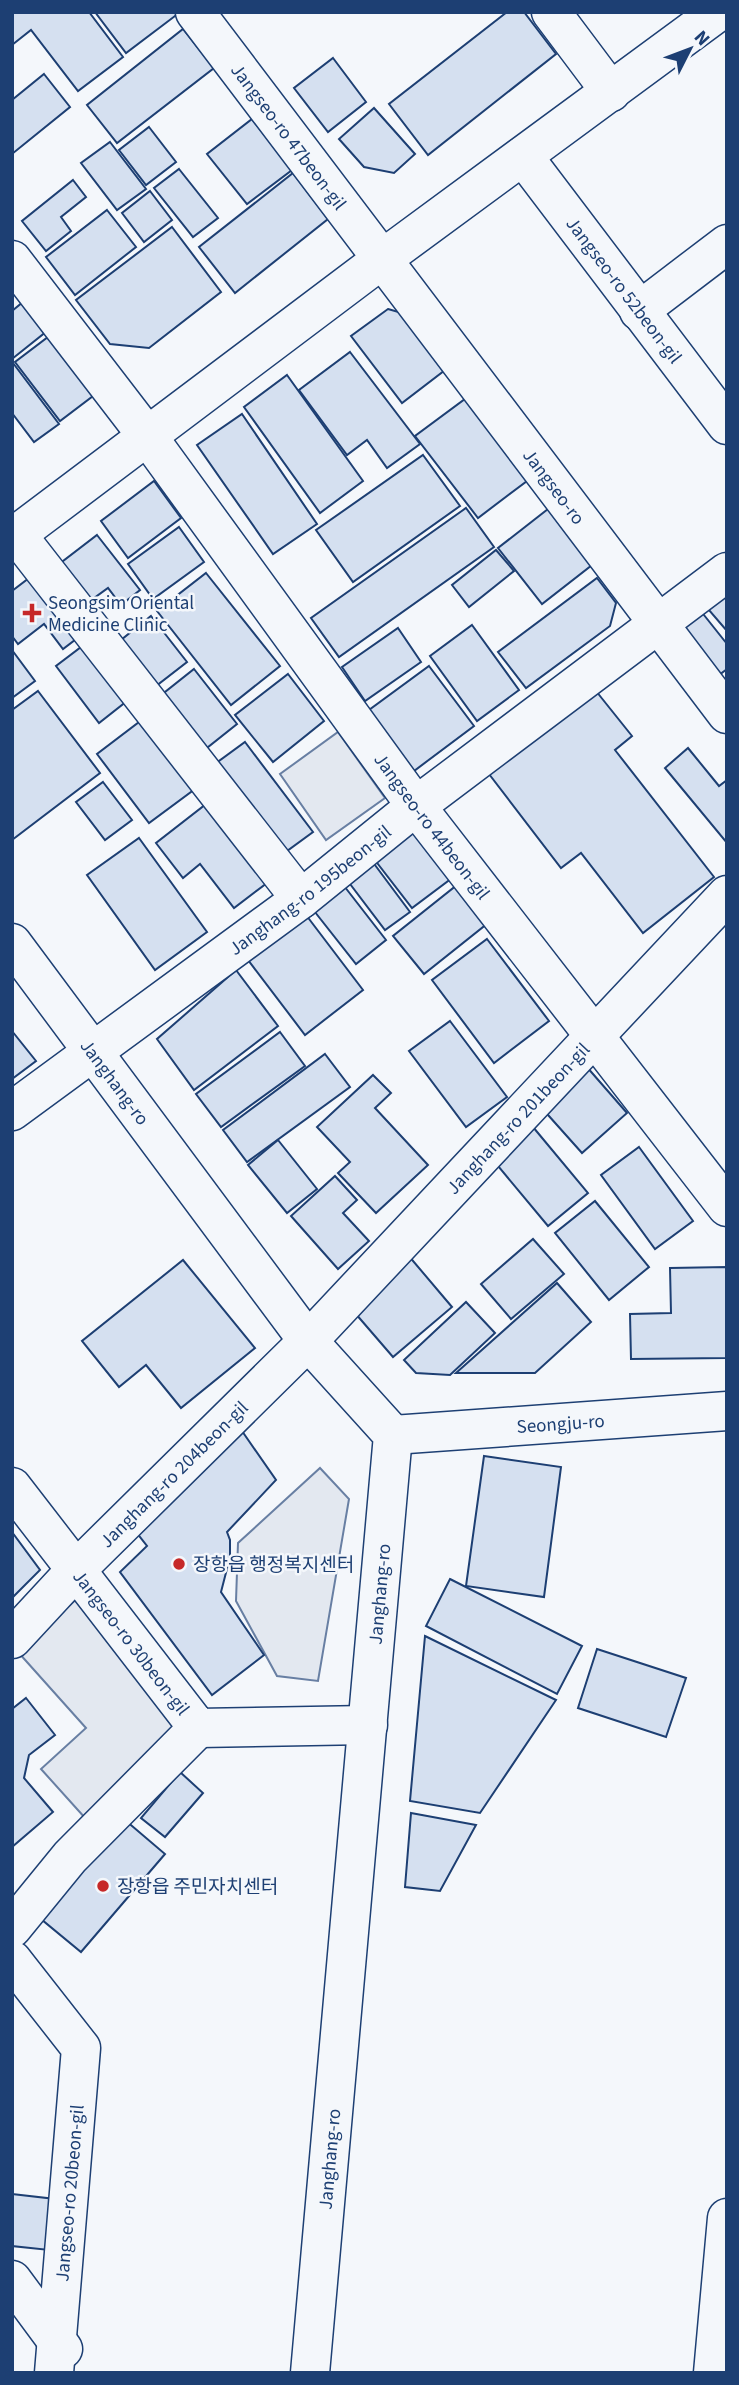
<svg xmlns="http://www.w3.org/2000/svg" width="739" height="2385" font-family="'Source Sans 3','Noto Sans KR',sans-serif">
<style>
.parking{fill:#e3e8f0;stroke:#687fa3;stroke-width:2}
.building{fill:#d5e0f0;stroke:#1d3f73;stroke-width:2}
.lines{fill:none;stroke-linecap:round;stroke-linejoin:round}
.minor-casing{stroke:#1d3f73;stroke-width:41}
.major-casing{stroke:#1d3f73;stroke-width:41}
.minor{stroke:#f4f7fb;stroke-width:38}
.major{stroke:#f4f7fb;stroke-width:38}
.poi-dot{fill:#c62828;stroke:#f4f7fb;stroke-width:2.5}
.labels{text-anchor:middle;stroke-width:5;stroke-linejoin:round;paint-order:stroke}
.street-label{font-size:19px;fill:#1d3f73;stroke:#f4f7fb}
.poi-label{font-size:19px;fill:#1d3f73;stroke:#f4f7fb;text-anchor:start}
</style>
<rect width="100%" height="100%" fill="#f4f7fb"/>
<!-- parking -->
<g class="parking">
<path d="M338 732 385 798 326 840 280 774Z"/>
<path d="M320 1468 349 1499 318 1681 277 1676 236 1601 238 1543Z"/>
<path d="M81 1595 187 1728 86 1819 41 1769 86 1728 18 1652Z"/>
</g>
<!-- building -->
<g class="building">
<path d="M12 12H89L123 57 78 91 31 30 12 45Z"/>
<path d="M95 12H178L179 13 126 53Z"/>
<path d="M507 12H524L556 54 428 155 389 104Z"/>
<path d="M183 29 214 68 117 143 87 105Z"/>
<path d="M333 58 366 102 328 132 294 88Z"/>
<path d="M44 74 70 107 12 154V100Z"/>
<path d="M374 108 415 154 394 173 364 167 339 139Z"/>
<path d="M252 119 292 170 247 204 207 154Z"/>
<path d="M149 127 176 162 146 185 119 150Z"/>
<path d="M110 142 146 189 117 210 81 163Z"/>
<path d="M179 169 218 218 193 237 154 188Z"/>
<path d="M293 173 328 219 235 293 199 247Z"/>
<path d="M73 180 86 197 61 217 71 231 46 251 22 221Z"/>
<path d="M150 191 172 220 144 242 122 213Z"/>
<path d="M107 210 136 247 75 295 46 257Z"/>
<path d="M172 227 221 292 149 348 110 344 76 300Z"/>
<path d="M23 302 47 331 12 359V311Z"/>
<path d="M388 309 409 315 449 367 402 403 351 336Z"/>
<path d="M48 337 93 396 60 421 15 362Z"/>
<path d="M350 352 420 444 387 468 367 440 347 455 299 390Z"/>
<path d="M13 363 59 424 34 442 12 413Z"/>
<path d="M287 375 363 481 320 513 244 407Z"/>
<path d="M465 399 527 481 478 518 415 436Z"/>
<path d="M242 414 317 524 273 554 197 445Z"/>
<path d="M423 455 460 506 353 582 316 530Z"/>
<path d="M154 481 181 518 128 558 101 521Z"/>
<path d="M466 508 494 547 339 657 311 618Z"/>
<path d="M548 509 592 565 542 604 498 548Z"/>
<path d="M179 527 204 562 153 599 128 564Z"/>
<path d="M97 535 140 590 121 605 108 588 83 606 54 568Z"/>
<path d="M496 550 514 571 469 607 452 585Z"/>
<path d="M37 572 84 633 63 649 44 624 18 644 12 636V591Z"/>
<path d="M206 573 280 666 231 705 157 611Z"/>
<path d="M597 578 616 603 610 626 526 688 498 652Z"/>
<path d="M727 583V631L702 602Z"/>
<path d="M696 605 727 644V669L715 678 672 623Z"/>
<path d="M151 616 187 662 147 693 111 648Z"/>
<path d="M472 625 519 690 477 721 430 656Z"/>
<path d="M398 628 421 662 365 701 342 667Z"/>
<path d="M89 641 132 697 99 723 56 666Z"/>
<path d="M12 650 35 681 12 698Z"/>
<path d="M429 666 474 726 414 771 369 710Z"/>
<path d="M194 669 237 724 198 755 155 700Z"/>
<path d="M288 674 324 721 273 762 235 715Z"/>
<path d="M38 691 100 773 12 840V710Z"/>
<path d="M596 691 632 736 615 750 714 877 643 933 581 853 561 868 489 774Z"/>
<path d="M147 716 199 786 149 823 97 754Z"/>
<path d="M245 742 313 832 276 859 208 769Z"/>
<path d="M688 748 719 786 727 780V843L665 768Z"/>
<path d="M103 782 132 820 105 840 76 802Z"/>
<path d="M210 801 271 880 234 908 200 864 183 878 156 843Z"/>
<path d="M415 822 456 875 412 908 371 855Z"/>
<path d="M139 838 207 932 155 970 87 875Z"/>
<path d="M369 857 410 912 385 930 344 876Z"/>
<path d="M462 881 493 919 424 974 393 936Z"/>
<path d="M341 882 386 940 356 964 311 907Z"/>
<path d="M303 911 363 990 305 1035 245 956Z"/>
<path d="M487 939 549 1021 494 1063 432 980Z"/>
<path d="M236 970 278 1026 194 1090 157 1039Z"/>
<path d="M450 1021 507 1097 466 1127 409 1051Z"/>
<path d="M12 1031 36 1061 12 1079Z"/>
<path d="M280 1032 305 1066 221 1127 196 1094Z"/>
<path d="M325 1054 350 1087 247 1162 223 1130Z"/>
<path d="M586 1066 627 1113 582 1153 540 1106Z"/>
<path d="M373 1075 391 1093 375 1108 428 1165 376 1213 338 1173 350 1162 317 1127Z"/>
<path d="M533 1127 588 1193 548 1226 493 1160Z"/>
<path d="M278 1140 317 1189 287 1213 248 1165Z"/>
<path d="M639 1147 693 1221 655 1249 601 1175Z"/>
<path d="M335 1176 357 1200 343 1213 369 1241 338 1269 291 1216Z"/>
<path d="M595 1201 649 1267 609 1300 555 1233Z"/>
<path d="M533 1239 564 1274 511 1319 481 1284Z"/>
<path d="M408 1255 452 1307 393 1357 349 1306Z"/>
<path d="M183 1260 255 1348 181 1408 146 1365 119 1387 82 1341Z"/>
<path d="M727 1267V1358L631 1359 630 1314 671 1313 670 1268Z"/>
<path d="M557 1283 591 1322 535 1373H456Z"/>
<path d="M466 1302 495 1333 450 1375 416 1373 404 1360Z"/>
<path d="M242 1431 276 1480 227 1532 230 1540V1557L221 1592 264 1655 212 1695 120 1572 147 1546 133 1528Z"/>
<path d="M484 1456 561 1467 544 1597 466 1586Z"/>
<path d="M12 1532 40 1570 12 1598Z"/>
<path d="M450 1579 582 1646 557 1694 426 1626Z"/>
<path d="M425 1636 556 1700 480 1813 410 1801Z"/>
<path d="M597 1649 686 1678 666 1737 578 1708Z"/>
<path d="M26 1698 55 1735 29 1755 24 1778 53 1812 12 1847V1709Z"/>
<path d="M180 1772 203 1793 165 1837 141 1818Z"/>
<path d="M411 1813 476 1825 440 1891 405 1887Z"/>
<path d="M125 1820 165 1854 81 1952 41 1919Z"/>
<path d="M12 2194 55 2199 49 2250 12 2246Z"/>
</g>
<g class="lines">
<!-- minor casing -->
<g class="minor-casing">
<g id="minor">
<path id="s1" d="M195 12 727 714"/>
<path d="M551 12 611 92"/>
<path id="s2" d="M523 156 727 425"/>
<path id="s3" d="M12 260 148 437 416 806 727 1207"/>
<path d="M639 311 727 244"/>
<path d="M17 535 301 899"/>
<path id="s4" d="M12 943 308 1341 393 1435 310 2373"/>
<path id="s5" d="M12 1111 301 899 416 806 727 572"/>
<path id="s6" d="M393 1435 727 1411"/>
<path id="s7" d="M12 1487 198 1728 368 1725"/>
<path id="s8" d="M12 1639 75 1571 308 1341 727 895"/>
<path d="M12 1928 70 1857 198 1728"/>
<path d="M12 1960 81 2048 54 2373"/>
<path d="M12 2280 63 2349"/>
<path d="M713 2373 727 2218"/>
</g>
</g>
<!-- major casing -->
<g class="major-casing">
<path id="major" d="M12 538 381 260 718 12"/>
</g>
<!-- minor -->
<use href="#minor" class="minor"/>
<!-- major -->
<use href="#major" class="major"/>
</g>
<!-- markers -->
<g class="poi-dot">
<path d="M28.5 602.5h7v7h7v7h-7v7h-7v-7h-7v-7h7z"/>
<circle cx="179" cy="1564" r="7"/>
<circle cx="103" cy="1886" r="7"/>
</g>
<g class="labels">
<!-- street labels -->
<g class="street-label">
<text dy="7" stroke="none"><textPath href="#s1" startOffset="156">Jangseo-ro 47beon-gil</textPath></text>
<text dy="7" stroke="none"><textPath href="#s2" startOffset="168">Jangseo-ro 52beon-gil</textPath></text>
<text dy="7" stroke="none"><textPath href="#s1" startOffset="595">Jangseo-ro</textPath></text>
<text dy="7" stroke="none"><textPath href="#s3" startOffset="705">Jangseo-ro 44beon-gil</textPath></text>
<text dy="7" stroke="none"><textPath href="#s5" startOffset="371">Janghang-ro 195beon-gil</textPath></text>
<text dy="7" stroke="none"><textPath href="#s4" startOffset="173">Janghang-ro</textPath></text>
<text dy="7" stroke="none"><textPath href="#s8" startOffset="726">Janghang-ro 201beon-gil</textPath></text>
<text dy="7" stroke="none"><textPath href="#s6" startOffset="168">Seongju-ro</textPath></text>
<text dy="7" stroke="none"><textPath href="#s8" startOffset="231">Janghang-ro 204beon-gil</textPath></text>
<text transform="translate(379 1594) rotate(-85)" y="7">Janghang-ro</text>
<text dy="7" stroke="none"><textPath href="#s7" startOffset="196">Jangseo-ro 30beon-gil</textPath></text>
<text transform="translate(329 2159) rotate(-85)" y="7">Janghang-ro</text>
<text transform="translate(69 2193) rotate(-85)" y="7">Jangseo-ro 20beon-gil</text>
</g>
<!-- poi labels -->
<g class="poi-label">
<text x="48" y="609">Seongsim Oriental<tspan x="48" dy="22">Medicine Clinic</tspan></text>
<text x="193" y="1571">장항읍 행정복지센터</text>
<text x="117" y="1893">장항읍 주민자치센터</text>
</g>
</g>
<!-- border -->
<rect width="739" height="2385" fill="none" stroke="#1d3f73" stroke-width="28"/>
<!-- north arrow -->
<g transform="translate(690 49) rotate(48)" stroke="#f4f7fb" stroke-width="5" paint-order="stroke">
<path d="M0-5L12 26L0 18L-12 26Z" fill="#1d3f73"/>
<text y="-10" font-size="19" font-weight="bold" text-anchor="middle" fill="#1d3f73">N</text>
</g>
</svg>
